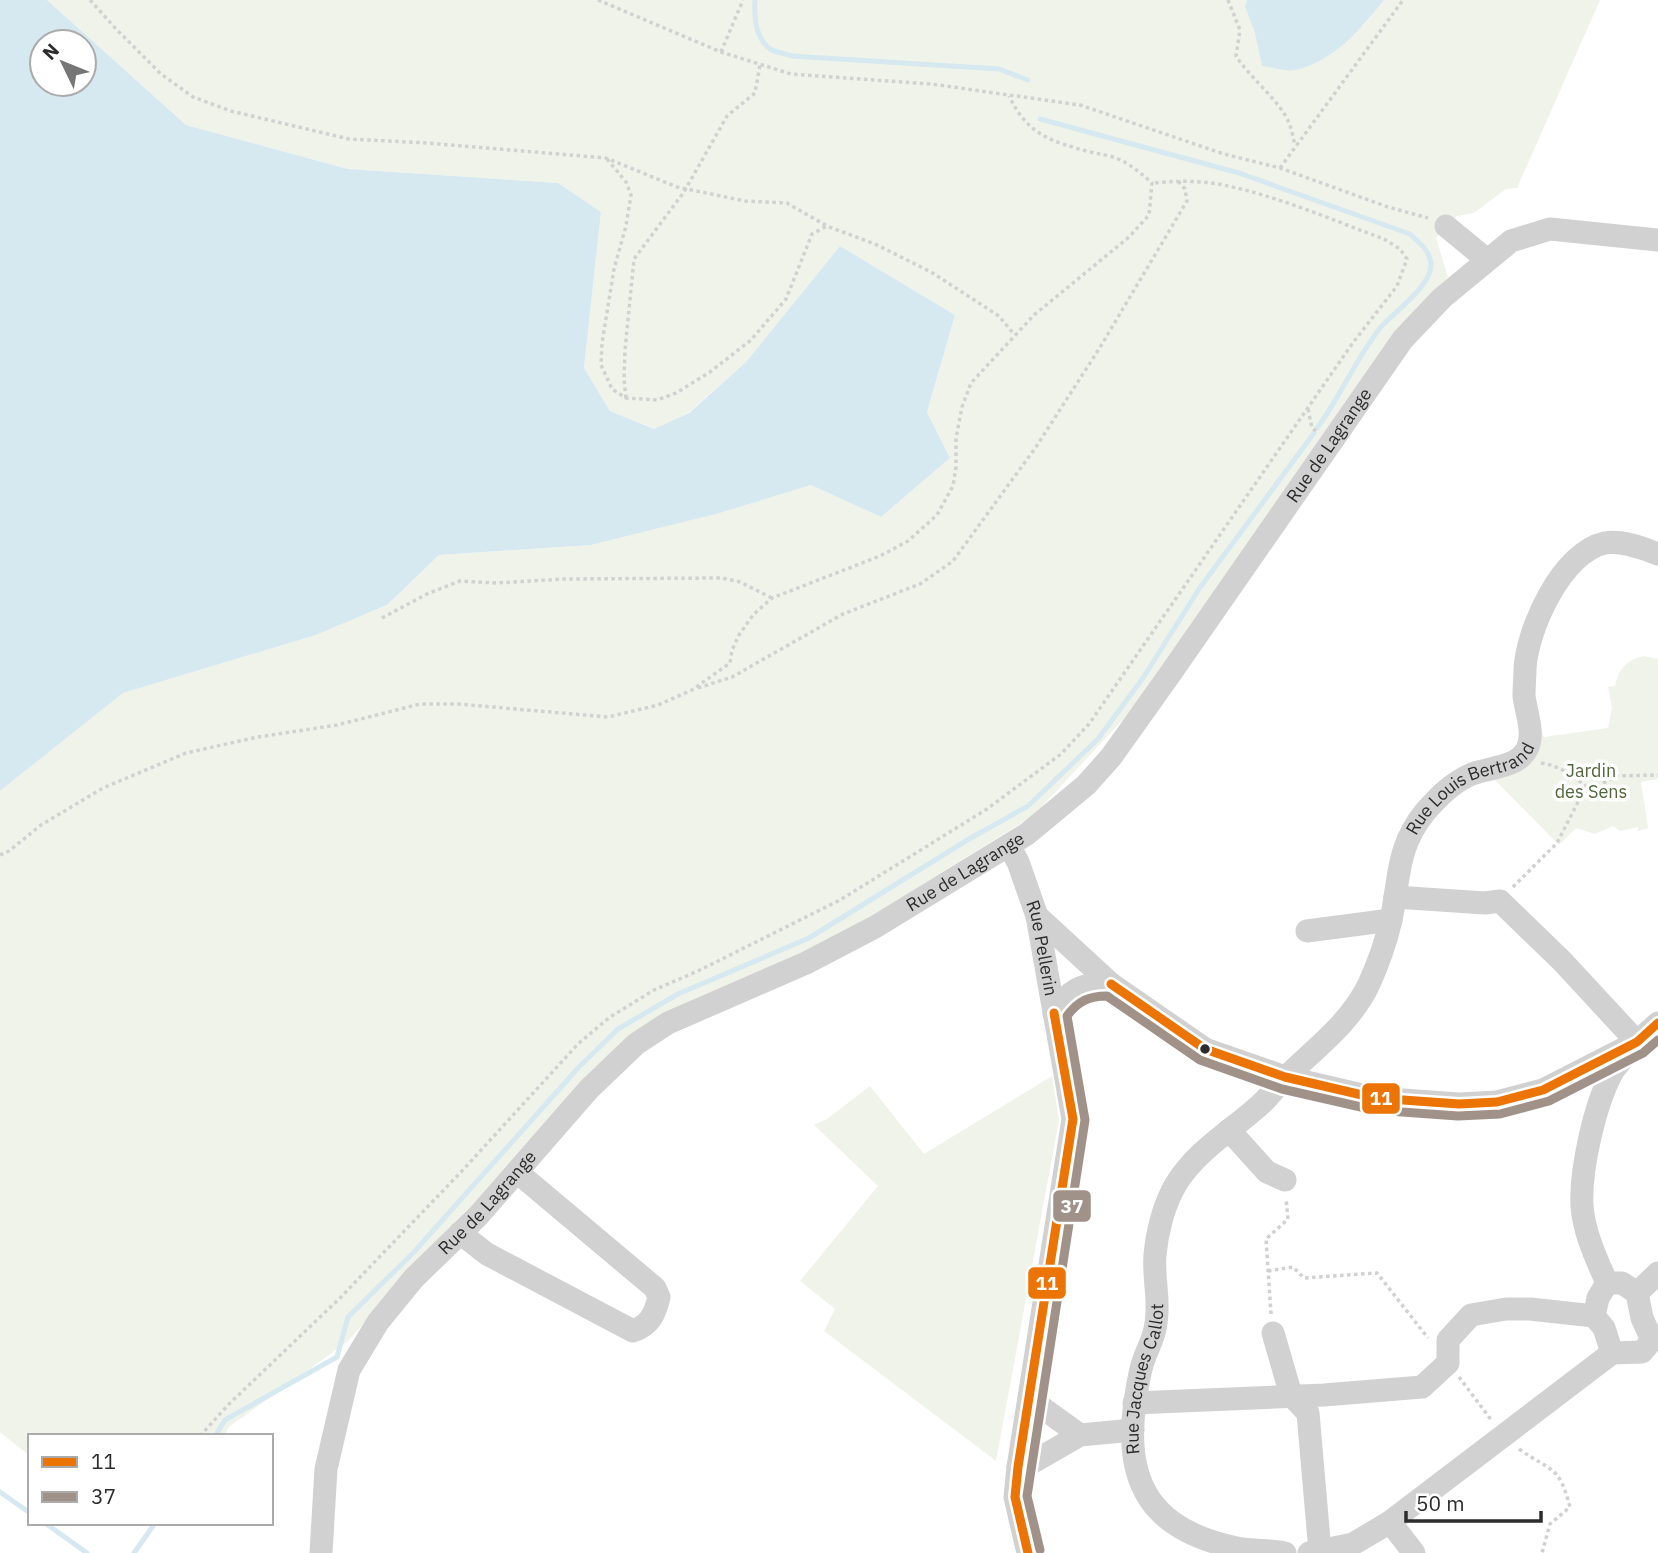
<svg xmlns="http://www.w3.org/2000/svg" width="1658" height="1553" font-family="'IBM Plex Sans',sans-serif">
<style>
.green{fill:#f0f3ea}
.water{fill:#d6e8f0;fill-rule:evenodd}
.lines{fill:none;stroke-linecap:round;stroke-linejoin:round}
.stream{stroke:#d6e8f0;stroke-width:5}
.path{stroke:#d1d1d1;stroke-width:3.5;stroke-dasharray:3.5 3.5;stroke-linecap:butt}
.minor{stroke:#d1d1d1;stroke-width:23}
.bus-1-casing{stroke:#fff;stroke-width:14}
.bus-2-casing{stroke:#fff;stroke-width:14}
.bus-1{stroke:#ec7404;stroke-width:9}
.bus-2{stroke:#a09288;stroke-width:9}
.bus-dot{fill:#2c2c2c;stroke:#fff;stroke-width:2.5}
.labels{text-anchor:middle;stroke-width:7;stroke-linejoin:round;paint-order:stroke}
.street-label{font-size:18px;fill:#2c2c2c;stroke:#fff}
.park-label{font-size:18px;fill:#52663b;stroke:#fff}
.line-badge{stroke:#fff;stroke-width:2.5}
.badge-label{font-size:19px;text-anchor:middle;font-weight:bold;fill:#fff}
</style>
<rect width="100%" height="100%" fill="#fff"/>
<!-- green -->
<g class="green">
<path d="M47 0H1247L1245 7 1255 33 1363 26 1384 0H1600L1517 188 1506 189 1474 213 1457 216 1436 238 1448 277 1145 696 1034 815 828 943 627 1038 347 1342 229 1427 224 1436H30V1456L0 1432V791L123 693 316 635 387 605 439 555 591 545 720 513 811 485 881 517 950 458 927 412 955 315 840 246 746 362 688 413 655 429 610 411 584 368 601 212 558 183 348 169 186 125Z"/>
<path d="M1644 656 1658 659V779L1641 782 1648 828 1638 831V827L1620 831 1613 826 1595 834 1576 828 1559 845 1491 776 1539 728 1544 737 1608 728 1612 708 1608 687 1615 686C1619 668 1627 660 1644 656Z"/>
<path d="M1052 1076 1059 1120 996 1461 824 1331 835 1309 800 1281 878 1186 814 1125 827 1119 870 1086 924 1154Z"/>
</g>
<!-- water -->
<g class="water">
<path d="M0 0H47L186 125 348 169 558 183 601 212 584 368 610 411 654 429 689 413 746 362 840 246 955 315 927 412 950 458 881 517 811 485 720 513 591 545 439 555 387 605 316 635 123 693 0 791ZM42 42H84V84H42Z"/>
<path d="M1247 0H1384C1361 29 1333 62 1295 70 1285 72 1272 67 1262 66L1255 33 1245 7Z"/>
</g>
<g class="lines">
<!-- stream -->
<g class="stream">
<path d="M755 0C754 16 755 38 770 49 775 52 786 54 792 56L999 69 1028 80"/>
<path d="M1040 119 1239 173 1410 234C1419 243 1430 250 1431 264 1432 286 1394 312 1381 327 1356 358 1341 396 1317 428"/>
<path d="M215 1436 225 1420 337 1357 348 1317 414 1252 579 1067 618 1029 678 994 809 938 969 839 1028 806 1098 739 1143 678 1199 589 1314 433"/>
<path d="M0 1492 30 1513"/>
<path d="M45 1523 87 1553"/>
<path d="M134 1553 155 1523"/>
</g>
<!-- path -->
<g class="path">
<path d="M90 0 116 29 161 74 193 97 231 111 349 139 427 143 606 158 677 187 745 201 787 203 827 226 877 245 931 272 999 316 1013 333"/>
<path d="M598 0 721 52 791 74 931 84 1080 105 1224 154 1280 168 1388 207 1428 218"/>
<path d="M1228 0 1240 30 1236 56C1250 78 1281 102 1289 123 1292 130 1293 138 1295 145"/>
<path d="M721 52 743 0"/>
<path d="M607 159 626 182 631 195 626 226 614 269 602 343 601 365 612 389 626 398 657 400 676 393 710 372 751 340 786 299 812 234 827 226"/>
<path d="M1280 168 1403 0"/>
<path d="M626 398 624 379 625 350 634 259 684 192 727 116 755 93 760 65"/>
<path d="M1308 409 1312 428 1316 431"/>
<path d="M382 618 427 594 460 581 496 583 564 579 722 578 740 582 772 598"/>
<path d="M698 688 732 677 843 614 920 584 953 561 1036 447 1099 349 1187 201 1185 189 1179 182"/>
<path d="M1541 763C1561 766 1575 777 1590 790"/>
<path d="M0 855 9 851 41 825 103 788 186 753 258 737 337 725 420 704H458L608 717 658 705 692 690 730 663 732 650 739 635 753 615 772 598 880 556 908 541 937 515 953 486 956 467V438L962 407 971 383 1034 315 1129 237 1149 215 1152 183C1141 173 1130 164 1116 158 1108 155 1099 154 1090 152 1050 141 1028 135 1009 96"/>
<path d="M1513 887 1557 843 1578 802 1590 790 1617 776 1658 775"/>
<path d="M1268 1271 1293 1267 1304 1278 1377 1273 1428 1338"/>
<path d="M1271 1314 1266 1239 1288 1219 1286 1198"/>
<path d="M1459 1377 1492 1421"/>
<path d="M200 1436 228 1405 340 1298 461 1172 578 1044 610 1017 654 990 698 971 840 900 987 809 1061 754 1089 724 1352 344 1397 286 1407 259 1400 249 1384 239C1332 220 1278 196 1223 185 1200 180 1175 181 1152 183"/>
<path d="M1519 1449C1552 1472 1559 1465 1570 1507L1550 1524 1542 1553"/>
</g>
<!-- minor -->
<g class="minor">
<path d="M1446 226 1486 259"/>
<path id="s1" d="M1009 846 1018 862 1037 916 1073 1119 1018 1467 1015 1497 1028 1553"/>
<path d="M1395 897 1485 903 1500 901 1562 961 1637 1042C1630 1051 1620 1061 1613 1071 1595 1103 1580 1170 1582 1206 1584 1233 1596 1258 1607 1283"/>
<path d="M1037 916 1111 984 1205 1049 1285 1077 1375 1098 1459 1104 1497 1102 1543 1090 1637 1042 1658 1023"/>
<path d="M1307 931 1391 920"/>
<path d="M1054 1013C1068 990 1083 982 1111 984"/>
<path d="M1229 1130 1267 1172 1285 1180"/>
<path d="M460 1233 487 1254 633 1331C650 1325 655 1314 659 1297L655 1288 517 1172"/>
<path d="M1607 1283H1622L1637 1293 1642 1318 1652 1340 1642 1352 1612 1353 1604 1328 1594 1316 1598 1298Z"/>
<path d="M1637 1293 1658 1273"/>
<path d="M1273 1333 1291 1395 1308 1413 1320 1552"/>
<path d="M1030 1399 1080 1435"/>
<path d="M1134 1403 1324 1395 1422 1387 1448 1363V1340L1471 1315 1506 1309H1530L1594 1316"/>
<path d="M1018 1467 1033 1462 1080 1435 1133 1430"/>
<path d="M1390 1522 1414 1553"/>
<path id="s2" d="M321 1553 326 1469 349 1370 378 1322 414 1278 478 1216 589 1089 636 1044 668 1023 806 963 875 927 1027 834 1086 785 1111 757 1168 677 1403 339 1442 298 1511 241 1550 229 1658 240"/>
<path id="s3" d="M1285 1553C1269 1550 1253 1551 1237 1548 1154 1531 1123 1486 1135 1402 1137 1389 1139 1374 1143 1362 1147 1349 1155 1337 1156 1323 1160 1300 1153 1278 1155 1255 1157 1232 1164 1204 1176 1184 1197 1150 1231 1131 1260 1105 1270 1096 1278 1084 1288 1075 1317 1047 1351 1022 1369 984 1378 964 1386 942 1391 920 1400 878 1396 848 1425 812 1439 796 1453 782 1472 774 1490 767 1517 768 1527 749 1535 734 1526 712 1524 696 1524 687 1525 677 1525 669 1527 629 1562 552 1605 543 1622 540 1643 548 1658 554"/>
<path d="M1309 1553 1353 1544 1390 1522 1612 1353"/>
</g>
<!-- bus-1 casing -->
<g class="bus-1-casing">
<g id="bus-1">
<path d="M1111 984 1205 1049 1285 1077 1375 1098 1459 1104 1497 1102 1543 1090 1637 1042 1658 1023"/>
<path d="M1028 1553 1015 1497 1018 1467 1073 1119 1054 1013"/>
</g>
</g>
<!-- bus-2 casing -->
<g class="bus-2-casing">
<path id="bus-2" d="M1040 1550 1027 1496 1085 1120 1067 1016C1078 1001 1089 996 1107 996L1200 1060 1282 1089 1374 1110 1458 1116 1500 1114 1549 1101 1643 1053 1658 1040"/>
</g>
<!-- bus-1 -->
<use href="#bus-1" class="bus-1"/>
<!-- bus-2 -->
<use href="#bus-2" class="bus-2"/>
</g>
<!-- markers -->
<circle class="bus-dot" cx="1205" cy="1049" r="6"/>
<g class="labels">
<!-- street labels -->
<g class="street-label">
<text dy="6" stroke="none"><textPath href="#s2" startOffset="1561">Rue de Lagrange</textPath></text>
<text dy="6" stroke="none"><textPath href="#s3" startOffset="990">Rue Louis Bertrand</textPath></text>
<text dy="6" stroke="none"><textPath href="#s2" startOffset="994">Rue de Lagrange</textPath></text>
<text dy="6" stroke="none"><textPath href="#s1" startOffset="108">Rue Pellerin</textPath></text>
<text dy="6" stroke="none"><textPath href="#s2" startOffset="404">Rue de Lagrange</textPath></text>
<text dy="6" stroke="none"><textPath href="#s3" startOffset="276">Rue Jacques Callot</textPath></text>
</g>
<!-- park labels -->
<g class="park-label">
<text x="1591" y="777">Jardin<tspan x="1591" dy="21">des Sens</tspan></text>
</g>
</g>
<g class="line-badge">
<rect x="1361" y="1082" width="40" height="33" rx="7" fill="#ec7404"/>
<rect x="1052" y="1189" width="40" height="34" rx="7" fill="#a09288"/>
<rect x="1027" y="1266" width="40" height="34" rx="7" fill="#ec7404"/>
</g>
<g class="badge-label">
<text x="1381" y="1105">11</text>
<text x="1072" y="1213">37</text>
<text x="1047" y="1290">11</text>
</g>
<!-- legend -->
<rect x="28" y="1434" width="245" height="91" fill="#ffffff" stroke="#ababab" stroke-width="2"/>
<rect x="42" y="1457" width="35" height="10" fill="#ec7404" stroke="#ababab" stroke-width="2"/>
<text x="91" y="1469" font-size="21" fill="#2c2c2c">11</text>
<rect x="42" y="1492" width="35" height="10" fill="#a09288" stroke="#ababab" stroke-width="2"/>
<text x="91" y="1504" font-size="21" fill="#2c2c2c">37</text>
<!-- north arrow -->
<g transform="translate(63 63) rotate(313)"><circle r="33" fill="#ffffff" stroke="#ababab" stroke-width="2"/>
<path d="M0-5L12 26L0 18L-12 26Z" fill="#767676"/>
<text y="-10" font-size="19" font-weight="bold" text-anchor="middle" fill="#2c2c2c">N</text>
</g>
<!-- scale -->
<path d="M1406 1511v10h135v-10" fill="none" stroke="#2c2c2c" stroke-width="3.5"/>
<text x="1416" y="1511" font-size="21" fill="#2c2c2c" stroke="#ffffff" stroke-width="5" paint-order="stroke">50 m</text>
</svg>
